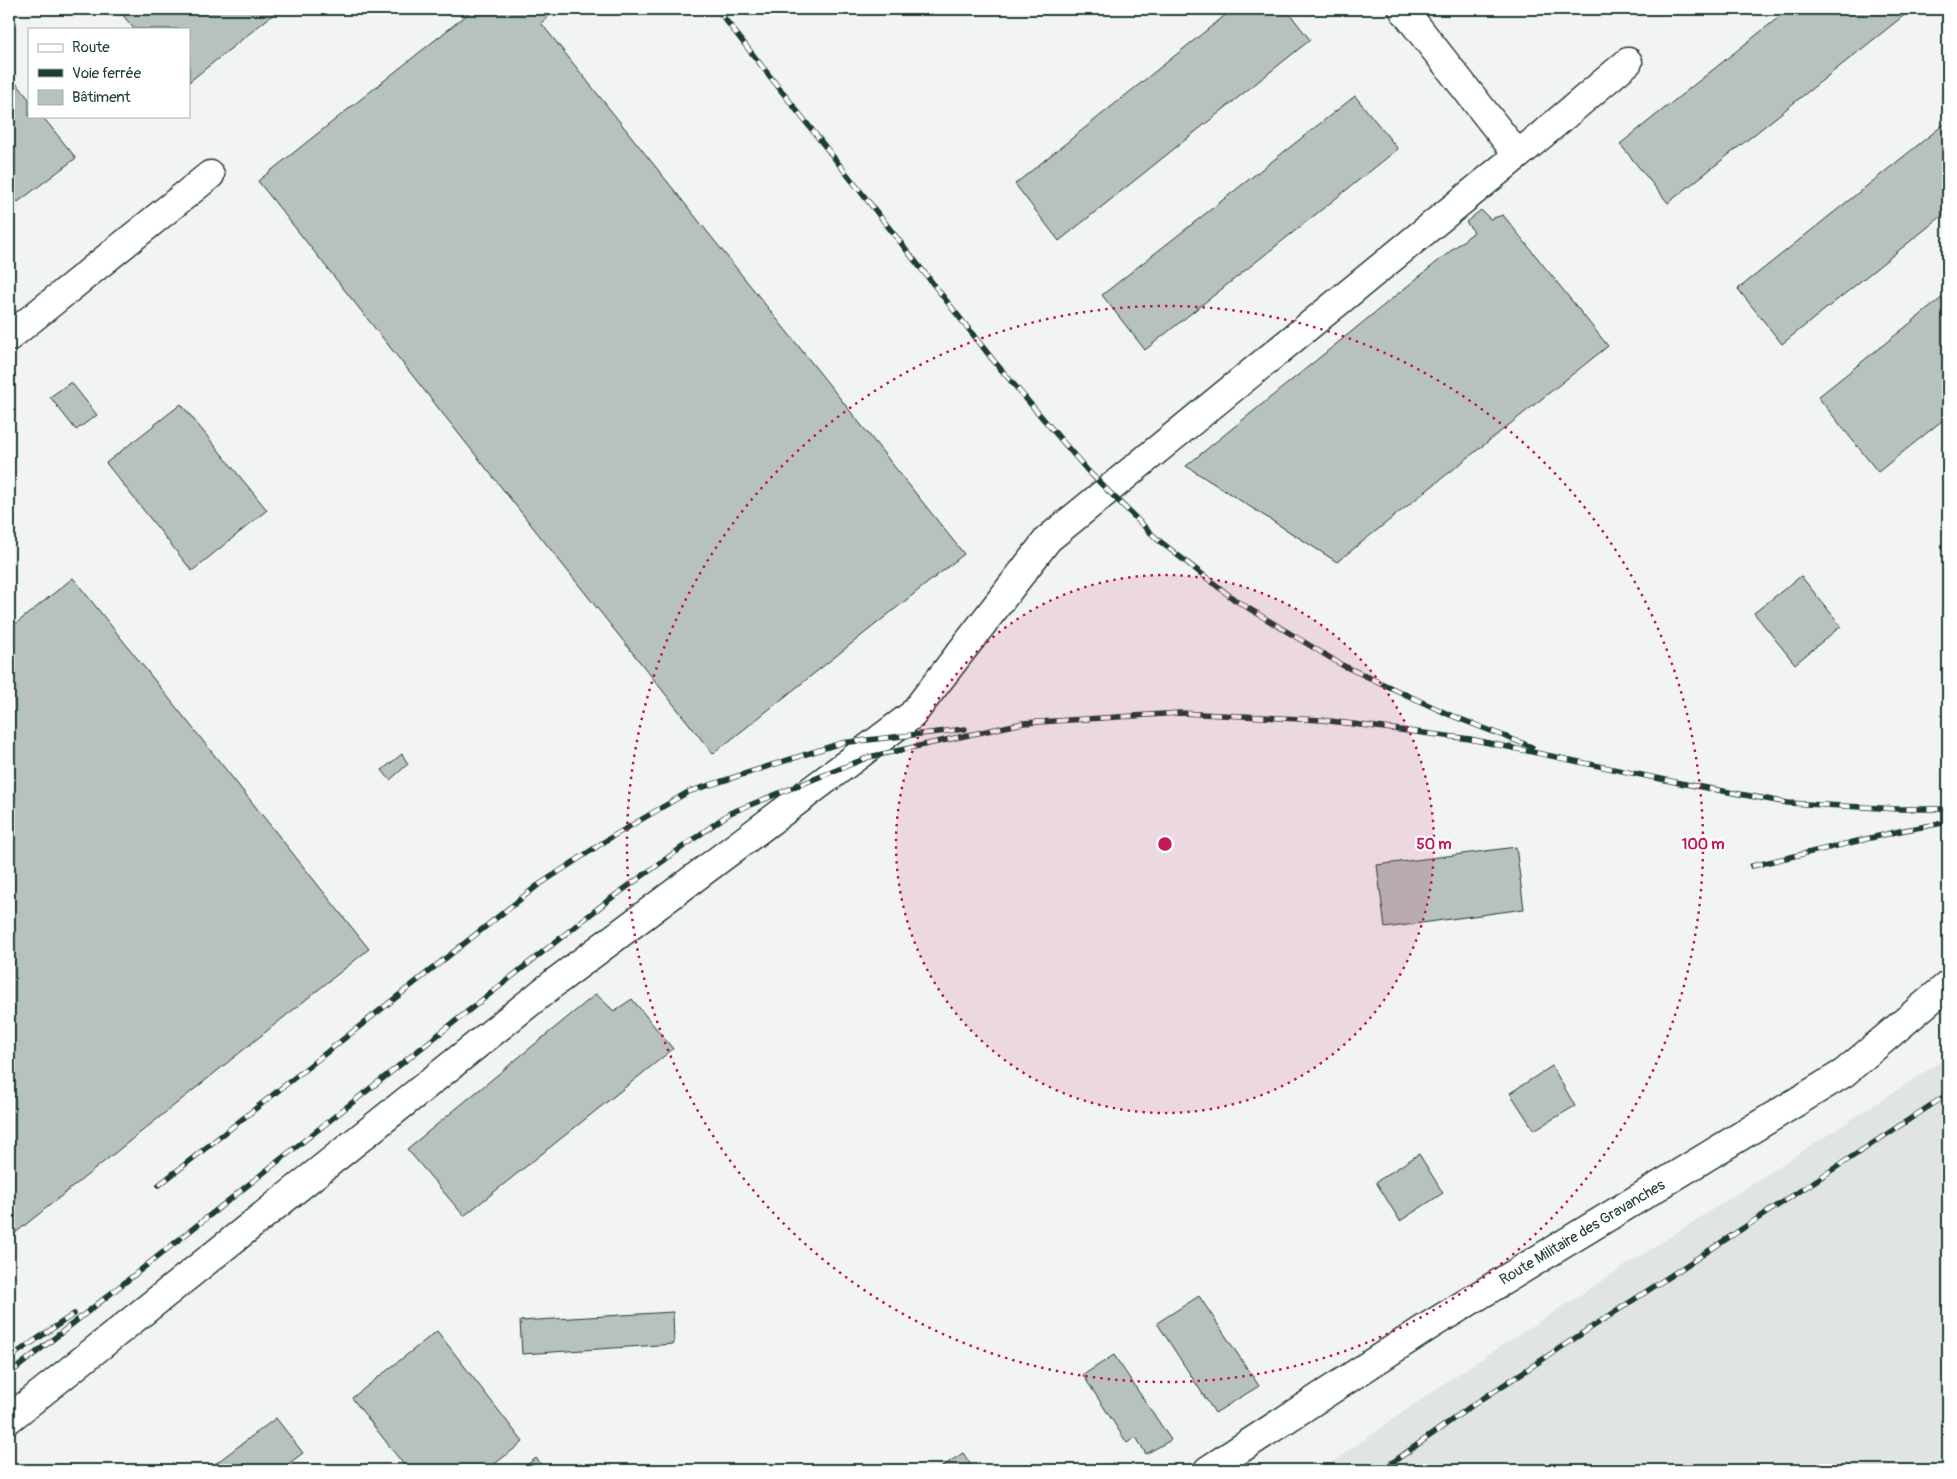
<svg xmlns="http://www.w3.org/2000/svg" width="1957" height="1479" font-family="Pangolin,sans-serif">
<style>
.built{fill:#e0e4e3}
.building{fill:#b7c1bd;stroke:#1f3d34}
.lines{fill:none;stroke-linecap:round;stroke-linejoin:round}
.minor-casing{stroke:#1f3d34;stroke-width:31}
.minor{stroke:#fff;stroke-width:28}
.rail-casing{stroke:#1f3d34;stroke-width:5.5}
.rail{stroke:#fff;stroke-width:4;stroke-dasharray:11;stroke-linecap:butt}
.ring{fill:none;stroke:#c2185b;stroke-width:2.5;stroke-dasharray:2.5 5}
.labels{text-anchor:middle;stroke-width:4.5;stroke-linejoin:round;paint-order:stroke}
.street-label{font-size:15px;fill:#1f3d34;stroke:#fff}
.centre{fill:#c2185b;stroke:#fff;stroke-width:2.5}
.ring-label{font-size:15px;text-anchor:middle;font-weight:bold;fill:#c2185b;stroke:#fff;stroke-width:4.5;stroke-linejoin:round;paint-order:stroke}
</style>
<rect width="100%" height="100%" fill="#f2f3f3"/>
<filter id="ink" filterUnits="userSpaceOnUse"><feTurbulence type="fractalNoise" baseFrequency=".02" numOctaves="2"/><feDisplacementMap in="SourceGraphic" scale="10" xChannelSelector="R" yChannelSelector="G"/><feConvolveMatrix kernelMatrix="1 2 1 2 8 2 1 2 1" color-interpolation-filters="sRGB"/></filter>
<g filter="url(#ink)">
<!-- built -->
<path class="built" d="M1948 1057V1470H1321L1452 1378Z"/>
<!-- building -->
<g class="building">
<path d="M118 9H280L189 82V29H134Z"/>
<path d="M474 9H557L541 23 964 554 713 754 258 181Z"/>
<path d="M1233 9H1286L1310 40 1059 241 1015 184Z"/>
<path d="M1789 9H1912L1668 203 1620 144Z"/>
<path d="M9 74 29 99V116H42L76 158 18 202 9 190Z"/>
<path d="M1355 96 1398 149 1145 350 1102 295Z"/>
<path d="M1948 121V211L1782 344 1738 289Z"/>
<path d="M1481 210 1490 219 1503 215 1608 346 1337 562 1186 466 1474 232 1466 222Z"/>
<path d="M1948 293V416L1878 472 1818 397Z"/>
<path d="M71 382 97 415 76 430 50 397Z"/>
<path d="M181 404 267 510 192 571 106 463Z"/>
<path d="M1801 576 1841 626 1795 664 1754 613Z"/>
<path d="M73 578 369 949 9 1238V629Z"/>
<path d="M402 754 408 764 390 780 382 770Z"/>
<path d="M1516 847 1524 909 1385 928 1377 865Z"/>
<path d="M596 994 614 1011 632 999 673 1049 464 1216 407 1149Z"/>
<path d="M1552 1066 1575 1106 1534 1130 1510 1093Z"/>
<path d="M1419 1154 1443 1193 1400 1221 1376 1182Z"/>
<path d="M1199 1296 1259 1386 1215 1413 1157 1323Z"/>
<path d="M673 1312 674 1344 522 1354 520 1321Z"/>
<path d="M437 1331 523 1442 487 1470H408L352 1398Z"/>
<path d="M1114 1355 1171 1440 1146 1454 1136 1437 1127 1443 1083 1375Z"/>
<path d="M276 1418 303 1453 280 1470H207Z"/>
<path d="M963 1453 974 1470H937Z"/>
<path d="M536 1458 546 1470H520Z"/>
</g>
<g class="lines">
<!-- minor casing -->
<g class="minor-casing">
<g id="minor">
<path d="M1518 155 1628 62"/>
<path d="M9 337 210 175"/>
<path d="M9 1419 554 983 912 715 1048 539 1518 155 1403 9"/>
<path d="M1208 1470 1432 1324 1844 1073 1948 985"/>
</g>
</g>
<!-- minor -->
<use href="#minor" class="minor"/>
<!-- rail casing -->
<g class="rail-casing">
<g id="rail">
<path d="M717 9 993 360 1087 470 1157 539 1235 600 1342 665 1450 715 1532 747"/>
<path d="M1752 866 1900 831 1948 822"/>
<path d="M159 1185 537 886 610 838 688 792 841 743 965 729"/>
<path d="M9 1358 74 1314"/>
<path d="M9 1374 606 902 730 813 869 757 1023 723 1180 713 1322 720 1470 739 1680 783 1788 803 1898 809H1948"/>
<path d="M1382 1470 1470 1407 1948 1094"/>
</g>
</g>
<!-- rail -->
<use href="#rail" class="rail"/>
</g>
</g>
<!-- distance rings -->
<circle cx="1165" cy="844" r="269" fill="#c2185b" fill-opacity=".12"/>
<g class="ring">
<circle cx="1165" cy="844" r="269"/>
<circle cx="1165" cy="844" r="538"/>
</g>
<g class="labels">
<!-- street labels -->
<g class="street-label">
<text transform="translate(1582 1232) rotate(-31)" y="5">Route Militaire des Gravanches</text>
</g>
</g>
<circle cx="1165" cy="844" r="8" class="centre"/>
<g class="ring-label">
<text x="1434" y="849">50 m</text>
<text x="1703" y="849">100 m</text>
</g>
<!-- margin -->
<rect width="1957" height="1479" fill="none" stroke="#fff" stroke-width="30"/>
<rect x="15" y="15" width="1927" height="1449" fill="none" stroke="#1f3d34" stroke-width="2" filter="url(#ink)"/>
<!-- legend -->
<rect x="28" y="28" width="162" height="90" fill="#ffffff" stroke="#a5b1ae"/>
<rect x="38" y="44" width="25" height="8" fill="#ffffff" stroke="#a5b1ae"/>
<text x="72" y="52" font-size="15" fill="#1f3d34">Route</text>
<rect x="38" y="69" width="25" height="8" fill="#1f3d34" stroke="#a5b1ae"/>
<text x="72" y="78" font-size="15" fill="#1f3d34">Voie ferrée</text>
<rect x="38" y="90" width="25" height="15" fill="#b7c1bd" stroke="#a5b1ae"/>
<text x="72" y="102" font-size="15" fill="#1f3d34">Bâtiment</text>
</svg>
